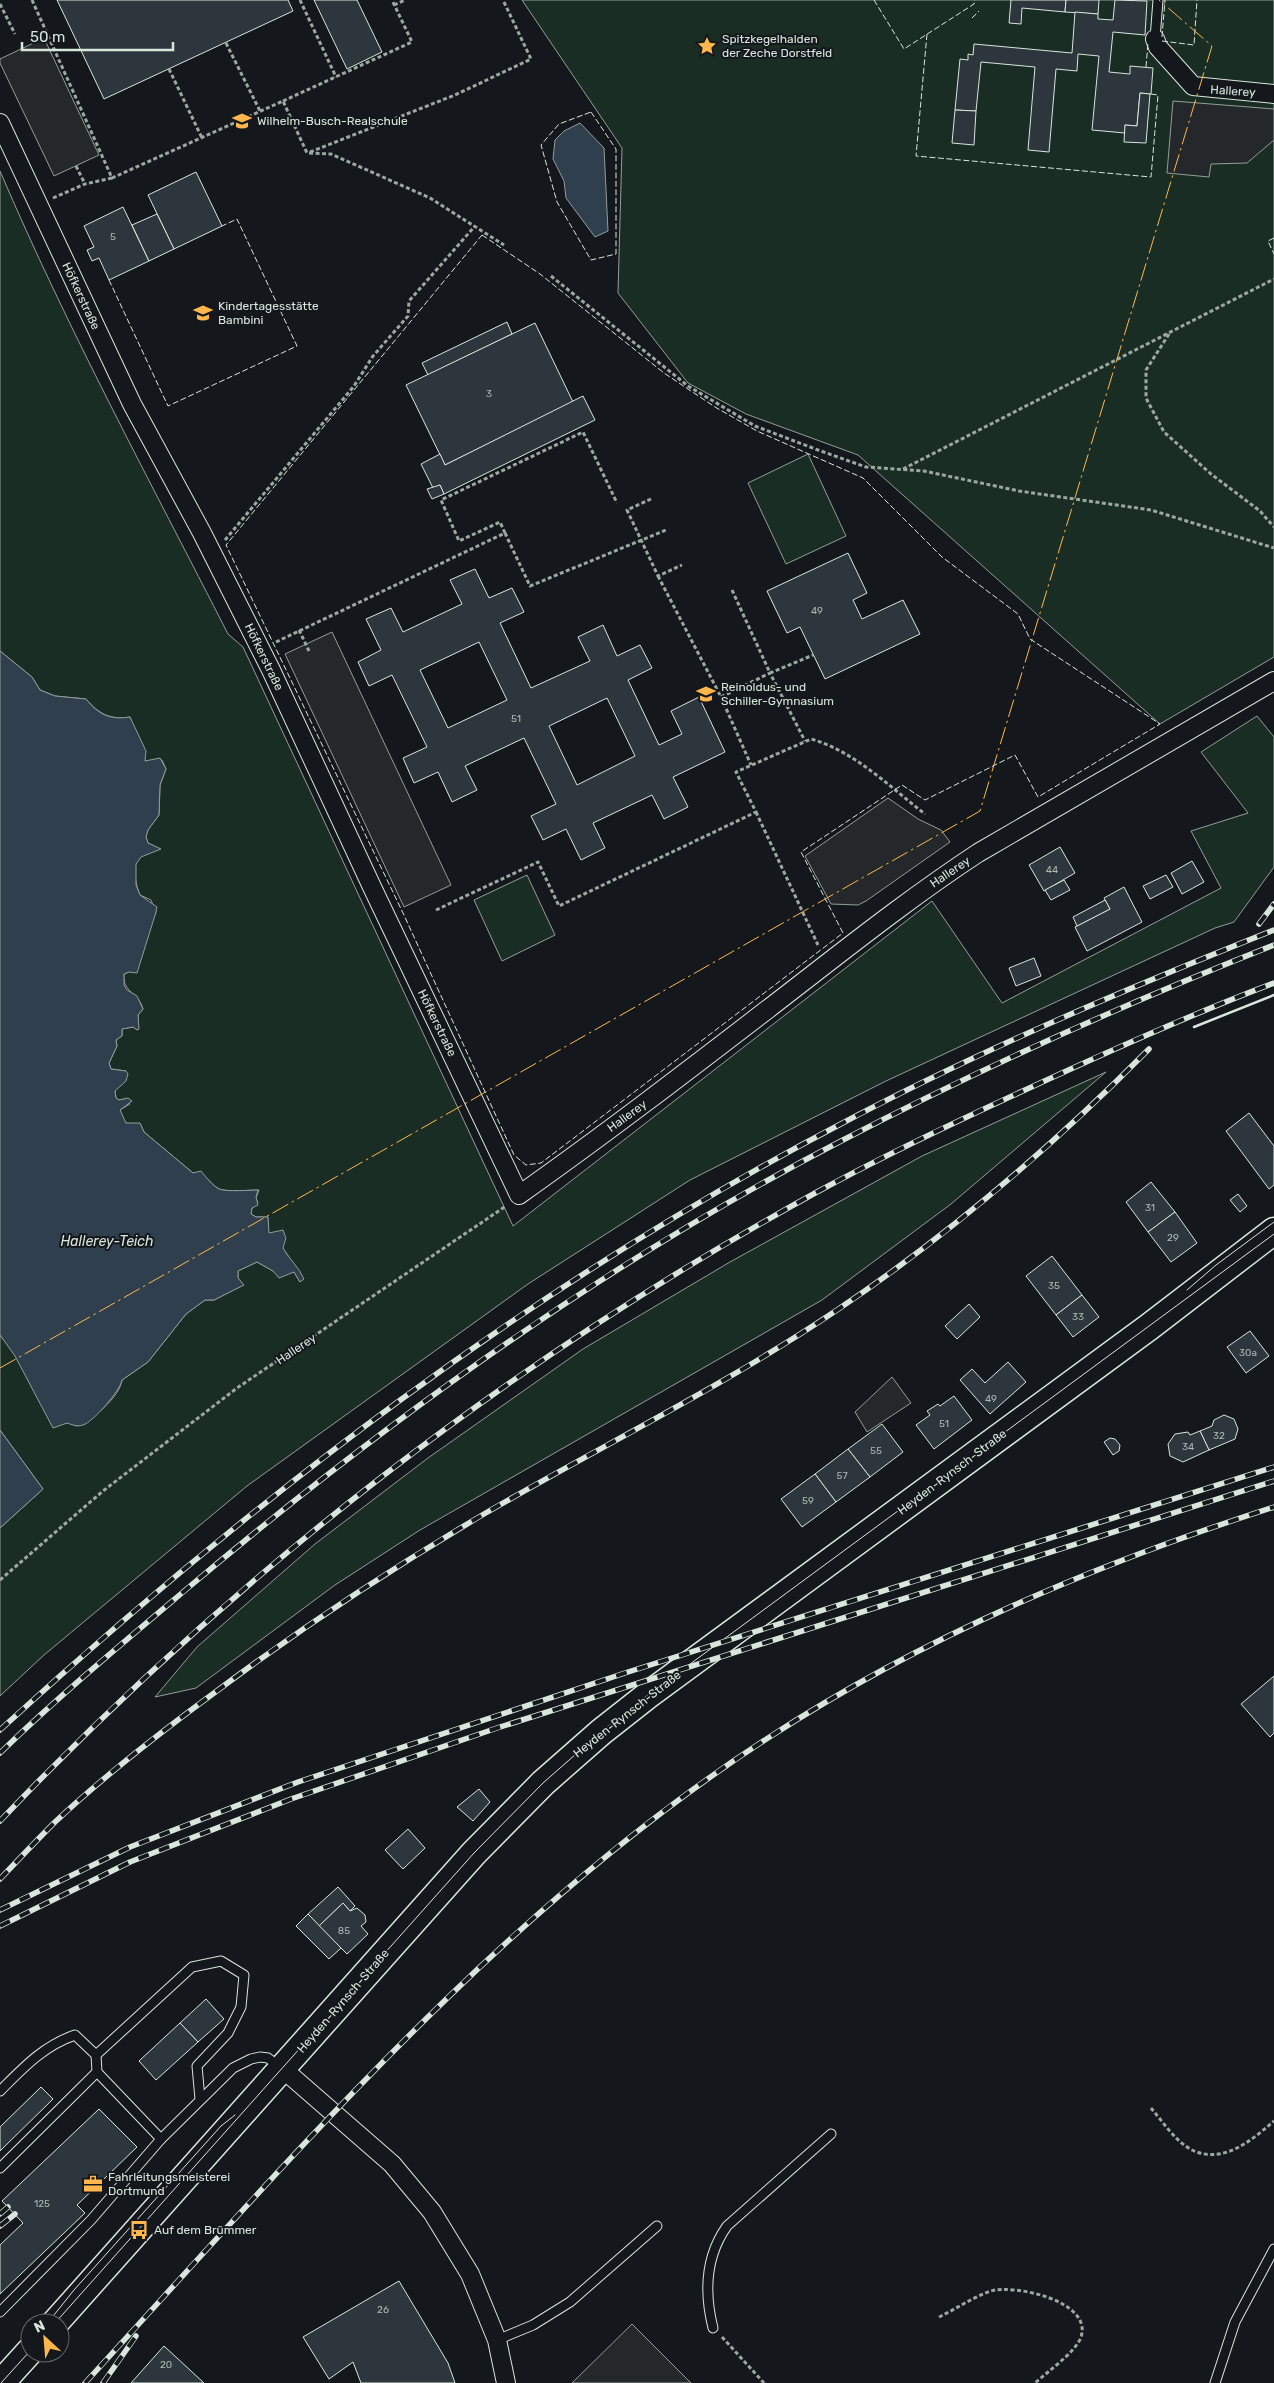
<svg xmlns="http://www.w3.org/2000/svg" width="1274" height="2383" font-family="Rubik,sans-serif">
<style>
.green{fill:#1a2d24;stroke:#939e99}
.parking{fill:#24282b;stroke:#939e99}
.water{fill:#2f3f4d;stroke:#939e99}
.building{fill:#2c363c;stroke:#d8e6dc;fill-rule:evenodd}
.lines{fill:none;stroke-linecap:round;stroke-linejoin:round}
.lane-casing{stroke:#d8e6dc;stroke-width:11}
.street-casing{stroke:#d8e6dc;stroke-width:20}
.secondary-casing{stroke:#d8e6dc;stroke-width:29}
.path{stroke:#9da8a2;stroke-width:3;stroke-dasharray:4 2.5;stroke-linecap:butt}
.lane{stroke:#14181c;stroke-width:9}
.street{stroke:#14181c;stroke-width:18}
.secondary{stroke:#14181c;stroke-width:26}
.tram{stroke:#d8e6dc;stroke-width:1}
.rail-casing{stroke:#d8e6dc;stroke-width:5.5}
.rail{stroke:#14181c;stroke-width:4;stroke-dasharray:11;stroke-linecap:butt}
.fence{stroke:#d8e6dc;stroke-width:1;stroke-dasharray:6 2.5;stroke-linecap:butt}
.wall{stroke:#d8e6dc;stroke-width:2.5}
.power{stroke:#ffb74d;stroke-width:1;stroke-dasharray:18 4 2.5 4;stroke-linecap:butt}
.labels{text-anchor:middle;stroke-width:4;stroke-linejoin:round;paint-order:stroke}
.number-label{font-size:10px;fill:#adbab4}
.poi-label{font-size:12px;fill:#d8e6dc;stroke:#14181c;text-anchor:start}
.street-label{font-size:12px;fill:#d8e6dc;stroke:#14181c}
.water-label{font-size:14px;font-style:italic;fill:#d8e6dc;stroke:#14181c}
</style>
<rect width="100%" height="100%" fill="#14181c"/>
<!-- green -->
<g class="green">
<path d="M522 0H1274V657L1160 724 858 455 746 414 688 383 618 293 622 148Z"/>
<path d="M0 171C68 330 150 481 228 634L243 647 513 1226 932 901 1002 1003 1221 888 1191 831 1248 813 1201 752 1257 716 1274 737V867L1234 922 1215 928 886 1081 690 1180 528 1284 247 1486 44 1655 0 1696V1528L43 1489 0 1430V1335L67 1422 77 1426C92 1420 120 1397 122 1380L148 1362 186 1314 205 1300H214L243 1285 238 1278V1271L257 1262 273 1271 294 1272 300 1282C294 1263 284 1246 268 1233V1217H256L251 1214 252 1208 258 1203 256 1198 259 1190C251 1190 226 1192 219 1189 212 1185 206 1177 201 1172L193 1173 144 1132 141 1125 125 1123 120 1110 130 1104 124 1099 119 1100 116 1098 115 1091 126 1071 111 1069 109 1063 117 1046 116 1040 122 1036V1029L133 1027 138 1030V1015L143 1009C139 993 122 992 124 974L129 972 156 912 151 900 140 895C136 886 132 868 138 859 142 853 154 851 160 849L148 843 146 837 148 830 159 815 160 785 166 769 162 760 145 761 130 717C110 720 99 714 86 699L55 696 40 690 32 677 0 651Z"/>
<path d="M808 454 846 536 786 564 748 483Z"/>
<path d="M527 875 555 935 502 961 474 900Z"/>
<path d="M1106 1072 951 1204 822 1300 420 1530 335 1585 196 1688 155 1697 197 1647 315 1544 428 1458 583 1349 730 1262 922 1156Z"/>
</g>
<!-- parking -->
<g class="parking">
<path d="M44 38 99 155 54 176 0 63V59Z"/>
<path d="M1173 101 1274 109V140L1247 163 1211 164 1209 177 1167 173Z"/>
<path d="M332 632 451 885 404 907 285 654Z"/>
<path d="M888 798 918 819 941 830 950 842 866 901 858 905 831 904 805 856Z"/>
<path d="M892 1377 911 1403 867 1432 855 1412Z"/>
<path d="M632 2324 691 2383H572Z"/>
</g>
<!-- water -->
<g class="water">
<path d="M580 123 604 148 608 231 595 237 566 198 564 181 553 159 555 140 564 131Z"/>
<path d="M0 651 32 677 40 690 55 696 86 699C99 715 110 720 130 717L146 751 145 761 160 758 166 769 160 785 159 815 148 830 146 837 148 843 161 849 141 857 136 864V885L140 895 157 907 156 912 137 973 129 972 124 974V985L127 990 137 996 143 1009 138 1015 139 1029 137 1030 133 1027 122 1029V1036L116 1040 117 1046 109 1063 111 1069 126 1071 128 1074 126 1081 115 1091 116 1098 119 1100 128 1098 132 1101 120 1110 126 1123H140L144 1132 193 1173 201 1171C206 1177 212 1185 219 1189 225 1192 252 1190 258 1190L256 1197 258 1205 252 1208 251 1214 256 1217H268L269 1233 283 1230 286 1238 283 1248C289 1259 299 1267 304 1279L300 1282 294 1272 279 1278 273 1271 257 1262 238 1271V1278L244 1285 214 1300H205L186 1314 148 1362 122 1380C120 1391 93 1422 83 1425 77 1427 73 1425 67 1423L53 1428 15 1356 0 1335Z"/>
<path d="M0 1430 43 1489 0 1528Z"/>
</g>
<!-- building -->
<g class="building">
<path d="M57 0H288L293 11 104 99Z"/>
<path d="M314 0H357L382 52 347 69Z"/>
<path d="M1011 0H1066L1065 12 1022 8 1021 24 1009 23Z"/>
<path d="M1066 0H1099L1098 14 1065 12Z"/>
<path d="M1115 0 1147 1 1145 35 1113 32 1109 72 1130 74V66L1153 68 1151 94 1140 93 1137 126 1125 125V133L1092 130 1099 56 1078 54 1077 71 1056 69 1049 152 1028 150 1035 67 981 62 976 111 955 110 960 59 968 60V54L973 55 974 44 1072 53 1075 12 1098 14V19L1113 20Z"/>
<path d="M1140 93 1150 94 1146 143 1124 142 1125 125 1137 126Z"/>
<path d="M955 110 976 111 974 145 952 143Z"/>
<path d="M196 172 222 226 174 249 148 195Z"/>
<path d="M123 207 149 261 109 280 99 258 92 261 87 250 94 247 84 226Z"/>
<path d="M157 214 174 249 149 261 132 225Z"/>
<path d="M507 322 512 334 428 375 422 363Z"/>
<path d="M535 323 573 402 445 465 406 385Z"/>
<path d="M583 396 595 420 444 494 440 485 433 488 421 464 440 454 445 465Z"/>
<path d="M440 485 444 494 432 499 427 489Z"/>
<path d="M848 553 867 593 853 600 862 619 903 600 920 634 825 679 800 627 787 633 767 591Z"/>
<path d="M475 569 489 598 512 588 524 612 500 623 531 688 590 661 578 637 603 625 617 656 640 645 652 668 628 680 659 745 682 734 671 711 699 697 725 752 673 777 688 807 664 819 652 795 593 823 605 848 581 860 566 829 543 840 531 816 556 804 524 738 465 766 477 790 452 802 438 772 414 783 403 758 427 747 392 675 369 686 358 662 381 650 366 619 391 608 403 632 462 604 450 580ZM479 642 507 700 448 728 420 670ZM607 698 635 756 577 785 549 726Z"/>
<path d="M1060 847 1075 873 1044 891 1029 865Z"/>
<path d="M1192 861 1204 882 1182 894 1171 873Z"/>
<path d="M1166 875 1173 887 1150 899 1143 886Z"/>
<path d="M1064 880 1070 890 1051 900 1045 890Z"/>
<path d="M1124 887 1142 922 1087 951 1075 927 1110 909 1104 898Z"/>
<path d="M1105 900 1110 909 1077 926 1073 917Z"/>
<path d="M1034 958 1041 976 1016 986 1009 968Z"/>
<path d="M1249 1113 1274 1146V1185L1269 1189 1226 1131Z"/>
<path d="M1151 1182 1175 1212 1148 1232 1126 1202Z"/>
<path d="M1238 1194 1247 1206 1240 1212 1230 1200Z"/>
<path d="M1175 1212 1197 1243 1171 1262 1148 1232Z"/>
<path d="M1052 1256 1082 1295 1056 1315 1026 1276Z"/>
<path d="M1082 1295 1099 1317 1073 1337 1056 1315Z"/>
<path d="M969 1304 980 1317 957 1339 945 1326Z"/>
<path d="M1250 1331 1269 1356 1246 1373 1227 1347Z"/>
<path d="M1008 1362 1026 1382 990 1414 960 1380 972 1369 985 1383Z"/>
<path d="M954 1396 972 1420 934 1449 916 1425 930 1415 927 1411 938 1404 940 1406Z"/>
<path d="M1224 1415 1234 1419 1238 1429 1235 1439 1209 1450 1200 1431 1212 1426 1214 1420Z"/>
<path d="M882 1424 903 1452 870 1477 848 1449Z"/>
<path d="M1200 1431 1209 1450 1183 1462 1170 1456 1168 1444 1175 1434 1188 1432 1190 1435Z"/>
<path d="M1110 1438 1115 1439 1120 1445 1119 1451 1113 1455 1104 1442Z"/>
<path d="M848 1449 870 1477 836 1502 815 1474Z"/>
<path d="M815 1474 836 1502 802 1527 781 1499Z"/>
<path d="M1274 1676V1733L1270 1737 1241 1704Z"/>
<path d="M479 1789 490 1802 473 1821 457 1807Z"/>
<path d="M408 1829 425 1848 403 1869 385 1850Z"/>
<path d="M338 1887 355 1906 350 1911 343 1903 319 1926 308 1914Z"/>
<path d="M343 1903 350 1911 357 1908 365 1915 366 1922 361 1926 368 1934 347 1954 319 1926Z"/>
<path d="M308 1914 341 1948 329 1959 296 1926Z"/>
<path d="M206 1999 224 2019 198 2042 180 2023Z"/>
<path d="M180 2023 198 2042 156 2080 139 2061Z"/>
<path d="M41 2087 53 2099 0 2151V2127Z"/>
<path d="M99 2109 137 2147 77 2205 85 2213 0 2294V2245L23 2223 2 2201Z"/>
<path d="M399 2281 448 2363 455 2383H361L353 2362 329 2379 303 2337Z"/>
<path d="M164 2346 204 2383H131Z"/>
</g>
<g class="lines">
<!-- lane casing -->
<g class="lane-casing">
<g id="lane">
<path d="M1155 39 1158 0"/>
<path d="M96 2055 192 1967 221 1961 244 1975 241 2007 228 2033 197 2066 200 2099"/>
<path d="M0 2091C23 2068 43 2046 75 2035L96 2055 97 2072 161 2139"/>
<path d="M0 2168 97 2072"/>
<path d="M0 2312 91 2220 161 2139 233 2068 251 2059 260 2057 268 2058 281 2068"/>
<path d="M713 2328C704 2292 705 2257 727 2226L831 2134"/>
<path d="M497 2340 533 2325 570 2302 657 2226"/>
<path d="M1215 2383 1235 2322 1274 2249"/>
</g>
</g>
<!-- street casing -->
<g class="street-casing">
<g id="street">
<path d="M1155 39 1158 47 1193 86 1274 94"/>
<path d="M0 123 132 404 202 533 271 670 372 887 519 1195C604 1135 686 1072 768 1009 837 956 905 901 978 853L1274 681"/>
<path d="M283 2069 392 2164 432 2212 470 2274 497 2340 506 2383"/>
</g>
</g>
<!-- secondary casing -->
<g class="secondary-casing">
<g id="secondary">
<path d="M55 2323 474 1853 543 1783 601 1732 648 1695 1149 1327 1274 1231"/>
<path d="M1 2383 30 2351"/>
</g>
</g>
<!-- path -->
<g class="path">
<path d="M32 0 112 178 283 101 307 153 331 154 430 198 504 245"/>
<path d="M300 0 336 77"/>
<path d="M0 4 15 34"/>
<path d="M394 5 405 0"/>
<path d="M226 43 260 111"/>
<path d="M169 69 202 138"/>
<path d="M283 101 412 42 392 0"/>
<path d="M310 152 455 95 531 59 503 0"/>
<path d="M76 166 85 184"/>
<path d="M53 198 85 184 112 178"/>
<path d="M551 276 688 386 755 426 818 450 866 467 924 471 1019 491 1151 510 1274 548"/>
<path d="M1169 334 1146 370V398L1164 432 1211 474 1260 511 1274 527"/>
<path d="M903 469 1274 279"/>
<path d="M651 499 627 510 658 576 682 565"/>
<path d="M505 533 500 522 459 541 441 500 583 432 617 503"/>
<path d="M225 540 354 386 373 356 408 316 409 301 475 226"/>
<path d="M658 576 721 697 770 673 805 741"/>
<path d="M732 590 770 673 813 655"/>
<path d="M299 630 309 651"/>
<path d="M276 642 505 533 530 586 666 530"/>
<path d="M721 697 751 765"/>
<path d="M756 812 818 945"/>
<path d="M436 910 538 862 559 906 756 812 736 772 811 739C854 751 890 787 925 814"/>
<path d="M0 1580 103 1491 237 1388 506 1206"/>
<path d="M1151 2108C1163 2122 1176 2142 1192 2150 1223 2165 1252 2140 1274 2121"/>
<path d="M939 2317C956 2309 973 2297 991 2291 1014 2284 1093 2301 1081 2337 1076 2352 1047 2372 1035 2383"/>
<path d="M722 2337 764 2383"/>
</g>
<!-- lane -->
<use href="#lane" class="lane"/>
<!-- street -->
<use href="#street" class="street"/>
<!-- secondary -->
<use href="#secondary" class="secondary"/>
<!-- tram -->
<g class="tram">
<path d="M1187 1290 1216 1265 1274 1222"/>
<path d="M54 2315 74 2290 221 2126 235 2115"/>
<path d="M55 2323 474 1853 543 1783 601 1732 648 1695 1274 1234"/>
<path d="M1 2383 30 2351"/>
</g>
<!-- rail casing -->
<g class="rail-casing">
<g id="rail">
<path d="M1259 924 1274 904"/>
<path d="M0 1730C254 1498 531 1286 837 1126 978 1051 1126 989 1274 930"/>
<path d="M0 1753C60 1695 125 1641 189 1587 391 1417 608 1261 843 1140 983 1067 1127 1003 1274 945"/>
<path d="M0 1821C238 1571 514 1358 817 1192 885 1155 955 1122 1025 1090 1107 1052 1189 1015 1274 983"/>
<path d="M0 1879C18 1860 36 1841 55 1822 103 1777 157 1735 210 1696 298 1630 389 1570 484 1514 601 1446 724 1386 837 1310 950 1234 1053 1146 1149 1049"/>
<path d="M0 1910 130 1847 298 1782 628 1672 1274 1467"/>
<path d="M0 1926 130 1862 291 1799 497 1728 1274 1481"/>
<path d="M0 2214 8 2207"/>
<path d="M0 2226 15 2214"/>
<path d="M85 2383C296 2153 503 1909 768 1738 925 1636 1096 1564 1274 1507"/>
<path d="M103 2383 136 2336"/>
</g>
</g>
<!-- rail -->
<use href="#rail" class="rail"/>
<!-- fence -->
<g class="fence">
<path d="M874 0 904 49 974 4 975 0"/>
<path d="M972 18 979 11"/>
<path d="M927 34 916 156 1151 177 1158 95 1151 94"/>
<path d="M1162 37 1165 0"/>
<path d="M1162 41 1194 45 1197 0"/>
<path d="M1146 67 1148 42"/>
<path d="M591 112 616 149V254L591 260 557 202 541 145 559 124Z"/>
<path d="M482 235 540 274 664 373 715 407 757 431 863 478 942 557 1018 614 1030 639 1160 724 1038 797 1015 755 925 800 902 785 801 852 843 933 541 1163 526 1165 514 1155 403 913 226 545Z"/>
<path d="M1274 238 1268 241 1274 254"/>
<path d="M109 280 168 406 297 346 237 219 222 226"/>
</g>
<!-- wall -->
<path class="wall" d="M1194 1027 1274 995"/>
<!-- power -->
<path class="power" d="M0 1368 980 811 1212 46 1159 0"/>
</g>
<!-- icons -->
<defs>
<g id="sight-bare" transform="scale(1.5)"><path d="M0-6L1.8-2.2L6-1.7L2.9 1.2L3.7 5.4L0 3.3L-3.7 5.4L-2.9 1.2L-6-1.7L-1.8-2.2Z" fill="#ffb74d" stroke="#14181c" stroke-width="2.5" paint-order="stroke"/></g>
<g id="school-bare" transform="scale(1.5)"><path d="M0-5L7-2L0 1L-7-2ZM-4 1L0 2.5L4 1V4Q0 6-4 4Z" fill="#ffb74d" stroke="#14181c" stroke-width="2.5" paint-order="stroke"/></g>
<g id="office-bare" transform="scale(1.5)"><path d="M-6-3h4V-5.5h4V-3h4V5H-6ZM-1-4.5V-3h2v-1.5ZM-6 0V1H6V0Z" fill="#ffb74d" stroke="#14181c" stroke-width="2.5" paint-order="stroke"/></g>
<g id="bus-bare" transform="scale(1.5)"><path d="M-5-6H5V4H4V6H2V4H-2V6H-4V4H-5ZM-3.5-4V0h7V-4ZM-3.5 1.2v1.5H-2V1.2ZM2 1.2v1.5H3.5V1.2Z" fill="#ffb74d" stroke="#14181c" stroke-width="2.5" paint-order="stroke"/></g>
</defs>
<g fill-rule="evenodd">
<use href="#sight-bare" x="707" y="46"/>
<use href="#school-bare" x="242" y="121"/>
<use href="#school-bare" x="203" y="313"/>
<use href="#school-bare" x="706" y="694"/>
<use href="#office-bare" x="93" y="2184"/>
<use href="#bus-bare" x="139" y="2230"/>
</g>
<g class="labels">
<!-- number labels -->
<g class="number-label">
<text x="113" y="240">5</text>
<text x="489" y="397">3</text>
<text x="817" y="614">49</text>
<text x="516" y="722">51</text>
<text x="1052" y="873">44</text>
<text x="1150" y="1211">31</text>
<text x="1173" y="1241">29</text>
<text x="1054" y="1289">35</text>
<text x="1078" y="1320">33</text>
<text x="1248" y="1356">30a</text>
<text x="991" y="1402">49</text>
<text x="944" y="1427">51</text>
<text x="1219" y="1439">32</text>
<text x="1188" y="1450">34</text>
<text x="876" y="1454">55</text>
<text x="842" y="1479">57</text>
<text x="808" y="1504">59</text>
<text x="344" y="1934">85</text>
<text x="42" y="2207">125</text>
<text x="383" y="2313">26</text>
<text x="166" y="2368">20</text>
</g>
<!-- poi labels -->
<g class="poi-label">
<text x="722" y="43">Spitzkegelhalden<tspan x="722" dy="14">der Zeche Dorstfeld</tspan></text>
<text x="257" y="125">Wilhelm-Busch-Realschule</text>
<text x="218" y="310">Kindertagesstätte<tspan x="218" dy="14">Bambini</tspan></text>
<text x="721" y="691">Reinoldus- und<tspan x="721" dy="14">Schiller-Gymnasium</tspan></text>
<text x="108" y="2181">Fahrleitungsmeisterei<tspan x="108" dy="14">Dortmund</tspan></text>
<text x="154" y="2234">Auf dem Brümmer</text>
</g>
<!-- street labels -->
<g class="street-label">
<text transform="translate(1233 91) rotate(4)" y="4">Hallerey</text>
<text transform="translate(81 296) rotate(65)" y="4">Höfkerstraße</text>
<text transform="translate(264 657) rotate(64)" y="4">Höfkerstraße</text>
<text transform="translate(950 872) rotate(-34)" y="4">Hallerey</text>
<text transform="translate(437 1023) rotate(64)" y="4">Höfkerstraße</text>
<text transform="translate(627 1116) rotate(-36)" y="4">Hallerey</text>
<text transform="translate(296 1349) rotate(-34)" y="4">Hallerey</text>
<text transform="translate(952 1472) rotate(-37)" y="4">Heyden-Rynsch-Straße</text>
<text transform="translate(627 1714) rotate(-38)" y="4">Heyden-Rynsch-Straße</text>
<text transform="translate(343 2001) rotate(-49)" y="4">Heyden-Rynsch-Straße</text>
</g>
<!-- water labels -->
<g class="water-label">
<text x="107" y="1246">Hallerey-Teich</text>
</g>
</g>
<!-- north arrow -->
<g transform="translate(45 2338) rotate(334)"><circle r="24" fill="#14181c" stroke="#626a69"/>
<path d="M0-4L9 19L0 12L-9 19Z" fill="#ffb74d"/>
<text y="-8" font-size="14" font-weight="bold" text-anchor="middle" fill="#d8e6dc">N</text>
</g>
<!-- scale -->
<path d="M22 42v8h151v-8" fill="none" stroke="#d8e6dc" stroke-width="2.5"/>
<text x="30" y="42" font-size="15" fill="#d8e6dc" stroke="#14181c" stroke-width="4" paint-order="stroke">50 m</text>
</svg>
